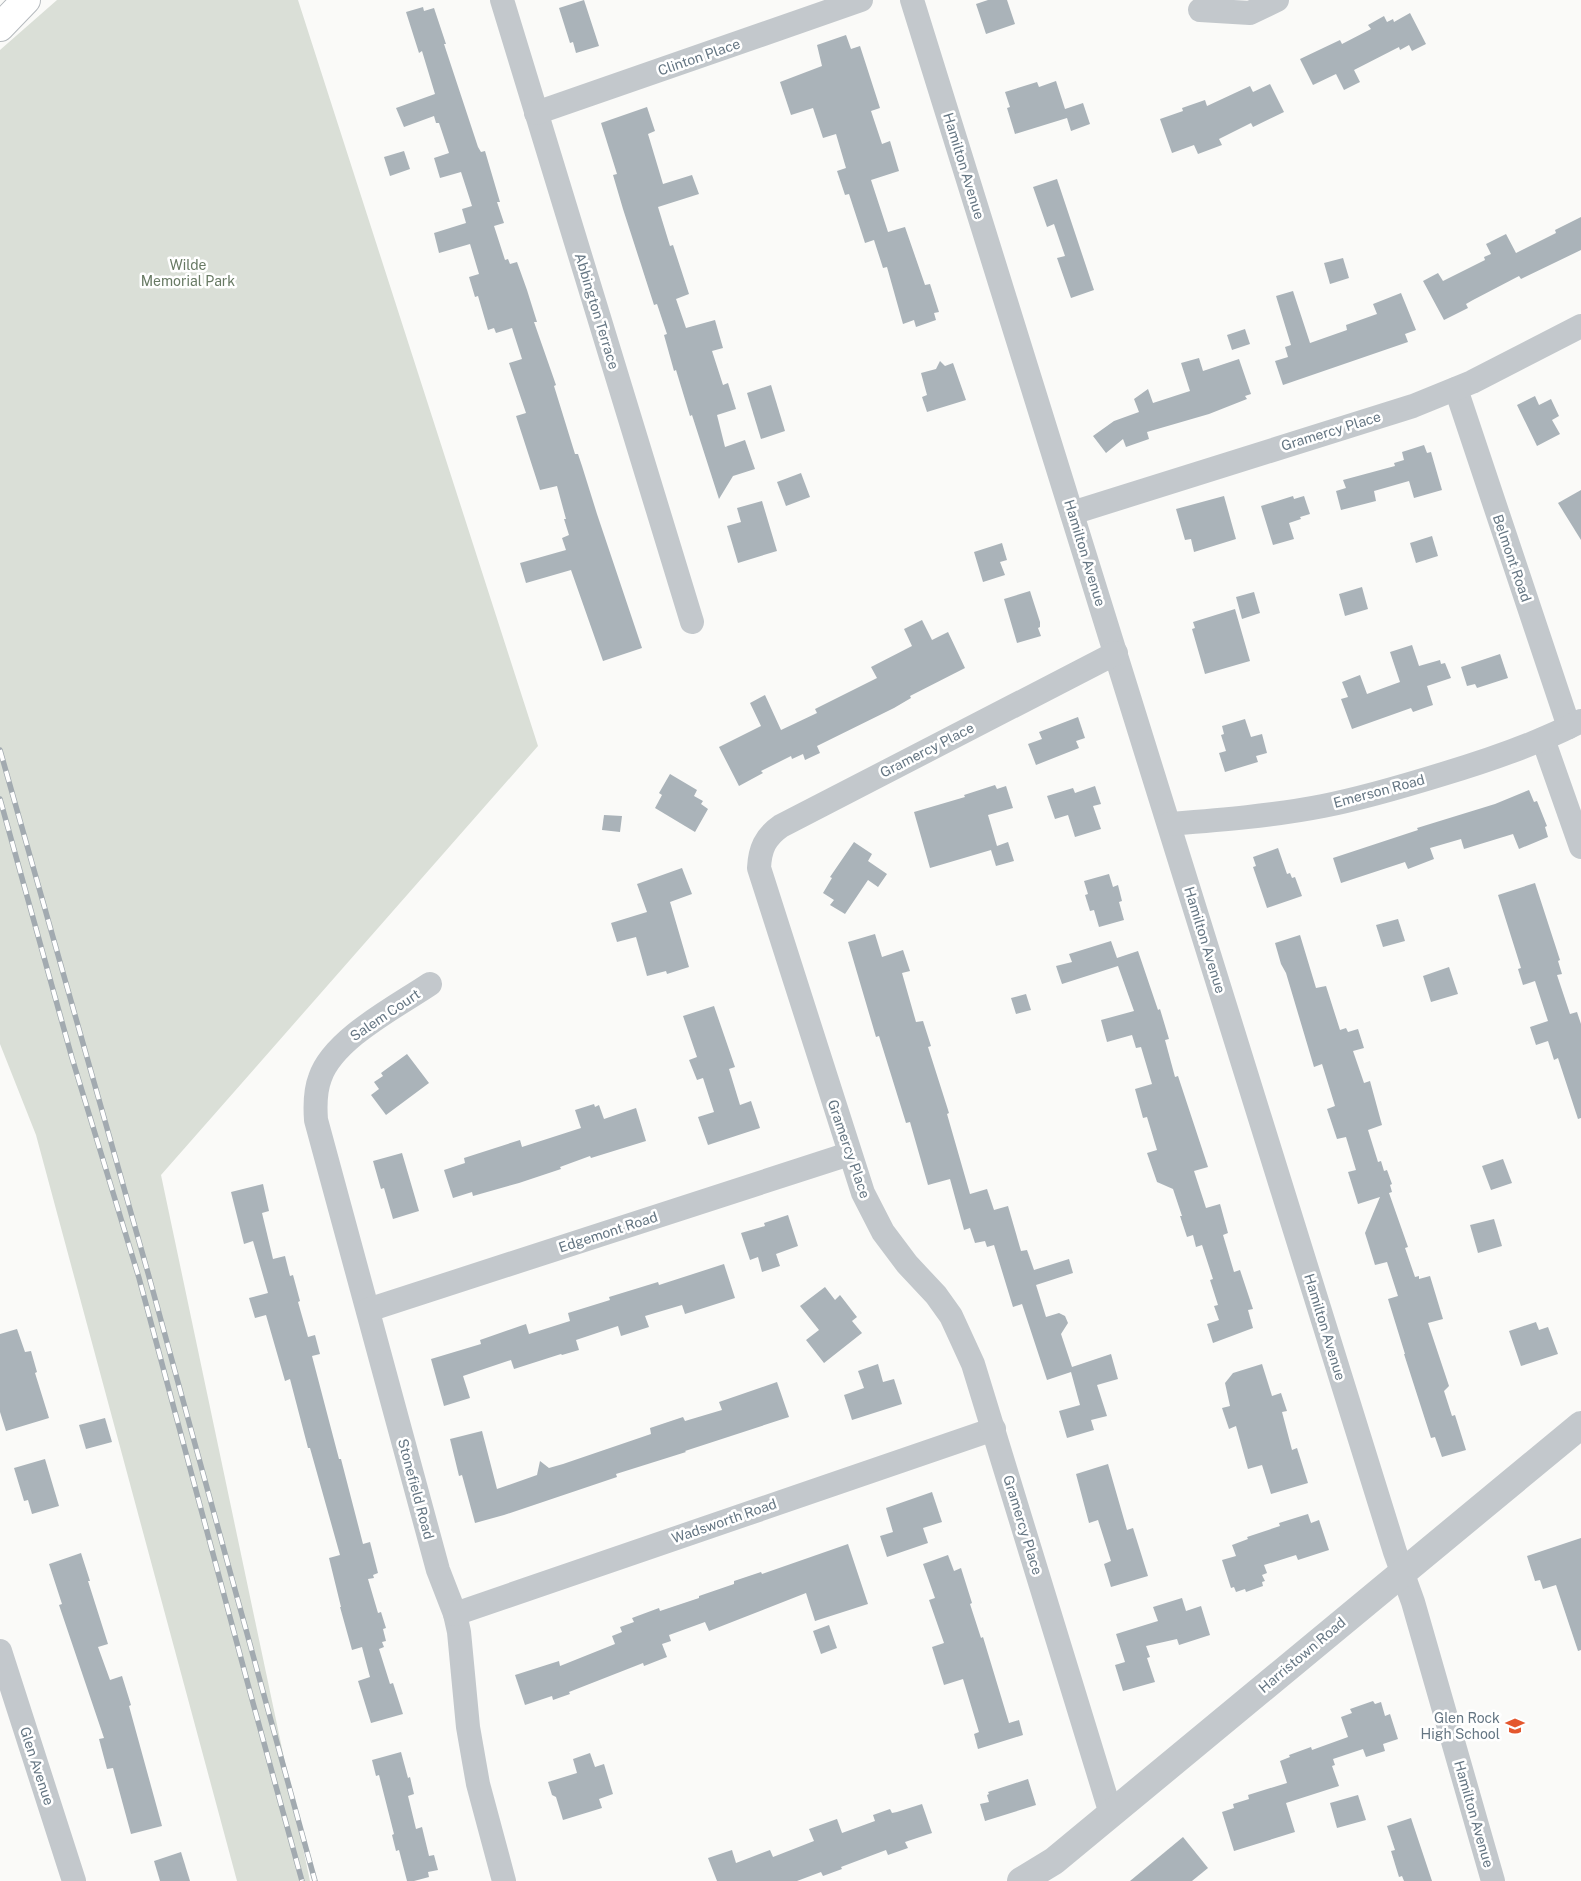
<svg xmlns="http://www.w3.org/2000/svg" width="1581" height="1881" font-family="'Public Sans',sans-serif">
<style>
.green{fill:#dadfd7}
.building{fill:#aab3b9}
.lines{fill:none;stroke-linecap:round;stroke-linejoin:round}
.primary-casing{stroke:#b5babe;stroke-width:30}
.minor{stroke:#c3c8cc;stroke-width:24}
.tertiary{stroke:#c3c8cc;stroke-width:28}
.primary{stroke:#fff;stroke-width:28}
.rail-casing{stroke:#a2aab0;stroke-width:5.5}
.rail{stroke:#fff;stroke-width:4;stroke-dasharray:11;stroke-linecap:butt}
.labels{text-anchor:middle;stroke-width:5;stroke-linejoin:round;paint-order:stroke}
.street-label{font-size:14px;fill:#657683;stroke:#fff}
.park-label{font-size:14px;fill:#687a64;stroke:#fff}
.poi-label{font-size:14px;fill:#657683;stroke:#fff;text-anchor:end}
</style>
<rect width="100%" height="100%" fill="#fafaf8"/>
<!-- green -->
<path class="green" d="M57 0H298L538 746 161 1175 310 1881H237L36 1135 0 1044V50Z"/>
<!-- building -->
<g class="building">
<path d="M584 0 599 46 576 53 573 42 570 43 559 8Z"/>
<path d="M988 0H1007L1015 24 986 34 976 4Z"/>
<path d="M423 7 424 11 434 8 446 44H444L478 147 481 152 485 151 500 202H497L504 223 494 226 505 260 508 259 510 264 517 262 527 290 537 322H534L556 385 554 386 575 454H578L582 466 597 514 642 648 603 661 571 570 526 583 520 563 566 550 562 538 569 535 564 519H566L557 486 540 490 516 416 526 413 509 363 522 359 512 328 496 333 494 328 488 330 478 296 475 297 469 277 479 274 470 244 439 253 434 233 466 223 462 209 472 206 461 172 440 178 434 158 449 153 439 123H436L434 116 404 127 396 108 435 94 422 51 419 53 406 12Z"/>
<path d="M1410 13 1426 44 1412 51 1409 45 1400 50 1399 47 1354 70 1360 82 1344 90 1336 74 1313 85 1300 59 1340 40 1342 44 1371 29 1368 25 1384 16 1387 22 1393 19 1394 22Z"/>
<path d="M846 35 851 49 860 46 880 108 871 111 882 144 890 141 899 171 871 180 888 232 905 227 925 285 930 284 939 312 934 313 936 320 916 327 914 320 903 324 887 267 883 268 874 240 865 243 849 194 845 195 837 171 846 168 836 134 823 138 813 108 791 115 780 82 822 66 817 45Z"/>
<path d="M1056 81 1065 109 1083 103 1090 124 1071 131 1067 118 1015 134 1007 108 1010 107 1005 92 1037 82 1039 87Z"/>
<path d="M1270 84 1284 112 1253 127 1251 123 1219 139 1222 145 1198 154 1194 145 1172 153 1160 119 1183 111 1182 108 1205 100 1207 106 1250 86 1253 92Z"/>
<path d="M647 107 655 131 648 134 663 184 692 175 699 194 658 207 670 246 673 245 689 294 676 299 686 328 715 320 723 348 712 351 723 385 728 383 736 409 717 415 725 447 745 440 755 469 733 476 719 499 692 415 690 416 676 370 674 371 664 335 667 334 657 304 654 305 623 209 613 175 617 174 601 123Z"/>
<path d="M404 151 410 169 390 176 384 157Z"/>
<path d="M1057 179 1094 290 1071 298 1057 258 1065 256 1054 224 1047 227 1033 187Z"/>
<path d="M1581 217V250L1521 279 1519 276 1473 300 1466 304 1468 308 1444 320 1423 281 1438 273 1443 281 1485 260 1484 257 1491 254 1486 244 1506 234 1516 253 1556 233 1555 230Z"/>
<path d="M1343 258 1349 278 1330 284 1324 263Z"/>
<path d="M1293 291 1310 343 1347 330 1346 325 1377 314 1373 304 1401 293 1416 330 1405 334 1408 342 1283 385 1275 361 1288 357 1285 347 1291 345 1276 296Z"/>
<path d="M1245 329 1250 344 1232 350 1227 335Z"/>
<path d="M1199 358 1203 371 1239 359 1251 394 1245 396 1247 399 1209 414 1147 432 1149 439 1126 447 1123 439 1106 453 1093 436 1114 421 1139 412 1134 399 1148 389 1153 403 1190 391 1181 363Z"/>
<path d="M940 361 945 366 953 363 966 400 927 412 922 397 927 395 921 373 936 369Z"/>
<path d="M771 385 785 431 761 439 747 393Z"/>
<path d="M1535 396 1539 405 1551 399 1559 416 1552 420 1560 434 1537 446 1517 405Z"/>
<path d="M1424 445 1427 453 1431 452 1442 490 1414 498 1409 481 1374 491 1376 501 1341 510 1336 491 1346 488 1343 480 1395 466 1394 463 1404 460 1402 452Z"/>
<path d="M801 473 810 497 786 506 777 482Z"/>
<path d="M1581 490V540L1558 503Z"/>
<path d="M1224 496 1236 539 1194 552 1191 539 1185 540 1176 509Z"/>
<path d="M1293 496 1294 499 1304 496 1310 514 1300 517 1301 519 1289 523 1294 539 1273 545 1261 506Z"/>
<path d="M762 501 777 551 738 563 727 526 741 522 737 508Z"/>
<path d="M1432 536 1438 556 1416 563 1410 543Z"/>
<path d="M1002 543 1007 560 1000 562 1005 575 983 582 974 552Z"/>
<path d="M1362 587 1368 609 1345 616 1339 594Z"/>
<path d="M1030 591 1040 622V627L1038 628 1041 636 1017 643 1004 599Z"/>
<path d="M1254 592 1260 613 1242 619 1236 597Z"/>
<path d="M1235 609 1250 661 1205 674 1192 629 1195 628 1193 622Z"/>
<path d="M922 620 932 640 948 632 965 668 910 696 911 698 894 708 817 746 820 753 805 760 803 754 792 759 791 756 761 771 763 773 739 786 719 747 761 726 750 703 765 695 781 730 817 713 815 709 877 678 871 667 912 646 904 629Z"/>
<path d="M1412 645 1419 666 1440 660 1441 664 1445 663 1451 678 1427 686 1433 705 1413 712 1411 708 1352 729 1341 699 1348 697 1342 682 1360 675 1367 694 1400 682 1390 652Z"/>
<path d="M1500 654 1508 678 1477 688 1475 684 1467 686 1461 667Z"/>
<path d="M1078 717 1085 738 1076 741 1079 748 1036 765 1028 744 1042 739 1039 732Z"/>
<path d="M1245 719 1251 737 1262 734 1267 753 1256 756 1258 762 1225 772 1219 753 1226 751 1221 735 1224 734 1222 726Z"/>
<path d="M670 774 697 790 694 796 703 801 701 804 708 809 695 832 655 808 662 795 659 793Z"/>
<path d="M995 785 997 789 1006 786 1013 808 988 815 997 846 1008 842 1014 861 996 866 991 850 930 868 914 812 965 797 964 795Z"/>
<path d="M1095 786 1101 804 1093 806 1101 829 1075 837 1068 815 1055 819 1047 796 1073 788 1075 793Z"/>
<path d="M1529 790 1534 802 1537 801 1547 826 1545 827 1548 837 1519 849 1513 834 1464 849 1461 839 1430 848 1434 859 1408 869 1405 862 1341 883 1333 858 1418 830 1417 828 1495 804Z"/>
<path d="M604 815 622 816 620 832 602 830Z"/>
<path d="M854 842 872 854 868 861 887 874 878 887 868 880 845 914 830 905 834 900 823 893 832 878 830 877Z"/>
<path d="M1278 848 1287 874 1290 873 1292 878 1295 877 1302 896 1267 908 1253 867 1256 866 1253 857Z"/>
<path d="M682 868 692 894 670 902 689 967 667 974 666 971 647 976 636 937 617 942 611 923 647 912 637 884Z"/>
<path d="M1109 874 1113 887 1118 885 1122 901 1119 902 1124 920 1099 927 1094 910 1090 911 1085 895 1088 894 1084 881Z"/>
<path d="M1535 883 1560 960 1558 961 1562 974 1557 975 1570 1014 1577 1012 1581 1024V1118L1578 1119 1558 1058 1554 1060 1548 1041 1536 1045 1530 1027 1548 1021 1535 981 1523 985 1518 969 1521 968 1498 895Z"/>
<path d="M1398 919 1405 941 1383 947 1376 925Z"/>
<path d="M875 934 882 957 903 950 910 971 902 973 916 1022 923 1021 931 1046 928 1047 949 1113 947 1114 970 1194 987 1189 994 1210 1008 1206 1021 1251 1027 1250 1034 1270 1069 1259 1073 1273 1036 1285 1046 1317 1059 1313 1065 1316 1068 1323 1061 1334 1072 1367 1111 1354 1118 1379 1097 1385 1107 1416 1091 1420 1094 1430 1067 1438 1059 1411 1080 1405 1071 1372 1047 1380 1022 1304 1013 1307 994 1245 987 1247 985 1241 975 1243 970 1228 964 1230 950 1179 928 1185 910 1122 906 1123 879 1036 876 1037 848 942Z"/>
<path d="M1300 935 1316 988 1326 986 1340 1030 1346 1028 1348 1032 1358 1029 1364 1048 1353 1051 1364 1083 1370 1081 1382 1125 1368 1130 1378 1162 1381 1161 1384 1171 1387 1170 1392 1184 1390 1185 1392 1192 1389 1193 1408 1247 1405 1248 1415 1277 1419 1276V1279L1430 1276 1443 1319 1428 1323 1449 1386 1444 1391 1452 1416 1455 1415 1466 1450 1442 1457 1435 1437 1431 1438 1404 1354H1405L1388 1299 1398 1296 1387 1262 1375 1265 1365 1233 1380 1197 1358 1204 1348 1172 1356 1170 1346 1137 1337 1139 1327 1109 1335 1106 1322 1064 1314 1067 1286 973 1281 964 1275 943Z"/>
<path d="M1111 941 1117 958 1138 951 1158 1010 1160 1009 1169 1039 1165 1040 1175 1077 1178 1076 1208 1167 1194 1171 1206 1208 1220 1204 1228 1233 1223 1235 1234 1272 1240 1270 1253 1309 1248 1310 1253 1328 1213 1343 1207 1324 1219 1320 1214 1306 1218 1305 1210 1280 1213 1279 1202 1245 1196 1247 1193 1235 1187 1237 1180 1216H1182L1173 1189 1157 1182 1147 1153 1157 1150 1147 1117 1143 1118 1135 1089 1152 1084 1141 1047 1136 1048 1132 1035 1107 1042 1101 1020 1134 1011 1118 966 1062 984 1056 966 1072 962 1069 954Z"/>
<path d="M1449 967 1458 994 1431 1002 1423 976Z"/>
<path d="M1026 994 1031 1010 1016 1014 1011 998Z"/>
<path d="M714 1006 735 1067 729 1069 740 1105 751 1101 760 1128 708 1145 698 1117 714 1112 703 1078 697 1080 689 1060 697 1057 683 1016Z"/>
<path d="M407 1054 429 1083 386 1115 371 1095 379 1089 374 1082 383 1076 381 1073Z"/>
<path d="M594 1104 595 1107 599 1105 604 1119 636 1108 646 1141 591 1158 590 1156 560 1167 561 1169 519 1183 473 1196 472 1192 453 1198 444 1170 465 1163 464 1158 520 1140 522 1147 581 1128 575 1110Z"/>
<path d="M402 1153 419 1211 393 1219 384 1188 381 1189 373 1161Z"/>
<path d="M1503 1159 1512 1183 1491 1190 1482 1166Z"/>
<path d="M263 1184 269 1211 262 1213 273 1259 285 1256 290 1276 293 1275 300 1301 298 1302 308 1337 315 1335 320 1354 312 1356 339 1459H341L363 1544 370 1542 378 1573 373 1575 374 1578 368 1579 378 1613 381 1612 386 1628 383 1629 386 1641 382 1642 384 1647 379 1649 390 1684 393 1683 403 1714 371 1723 358 1681 370 1677 362 1647 352 1650 340 1607H341L329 1558 340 1555 310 1448H308L290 1379 285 1381 266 1315 255 1318 249 1298 268 1293 253 1241 244 1244 231 1192Z"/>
<path d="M788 1215 798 1246 776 1254 780 1266 762 1272 758 1257 750 1260 741 1233 765 1226 764 1223Z"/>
<path d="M1494 1219 1502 1246 1478 1253 1470 1225Z"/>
<path d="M724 1264 735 1298 685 1314 682 1305 645 1316 649 1327 621 1336 618 1326 576 1340 579 1350 562 1355 561 1354 514 1369 511 1360 463 1376 470 1398 444 1406 431 1359 481 1344 480 1340 526 1324 529 1334 570 1321 568 1313 610 1300 609 1297 658 1282 659 1285Z"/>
<path d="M825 1287 835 1300 840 1295 857 1317 852 1321 862 1333 824 1363 806 1340 819 1330 800 1306Z"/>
<path d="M1536 1322 1539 1330 1548 1327 1558 1354 1521 1366 1509 1331Z"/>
<path d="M17 1329 25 1352 31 1351 37 1372 35 1373 49 1418 6 1431 0 1412V1334Z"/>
<path d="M878 1364 883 1382 894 1379 902 1404 852 1420 844 1395 864 1388 858 1371Z"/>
<path d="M1262 1364 1272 1396 1281 1393 1287 1411 1282 1412 1292 1450 1297 1448 1308 1483 1271 1494 1262 1465 1248 1469 1236 1426 1229 1429 1222 1408 1230 1406 1225 1383 1233 1373Z"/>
<path d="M777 1382 789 1417 685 1451 686 1452 616 1474 617 1477 504 1515 475 1523 462 1475 459 1476 450 1439 482 1431 497 1489 537 1475 540 1461 549 1468 563 1464 651 1434 650 1428 683 1417 685 1421 722 1410 719 1402Z"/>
<path d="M105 1418 112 1442 86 1449 79 1425Z"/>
<path d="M45 1459 59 1506 32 1514 28 1500 24 1501 14 1468Z"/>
<path d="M1108 1464 1127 1530 1133 1528 1148 1576 1111 1587 1104 1564 1111 1561 1098 1520 1089 1523 1076 1474Z"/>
<path d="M932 1492 942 1522 923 1528 928 1543 887 1557 880 1536 893 1532 886 1508Z"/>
<path d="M1308 1514 1311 1523 1319 1520 1329 1550 1298 1560 1296 1555 1264 1565 1267 1573 1262 1575 1265 1581 1262 1582 1263 1586 1246 1592 1245 1589 1236 1592 1234 1587 1231 1588 1222 1560 1236 1556 1232 1545 1248 1539 1247 1537 1280 1526 1279 1523Z"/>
<path d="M1581 1538V1650L1578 1651 1556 1585 1543 1589 1540 1580 1535 1581 1527 1556Z"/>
<path d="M848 1544 868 1604 815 1621 806 1593 709 1631 705 1622 669 1635 671 1641 662 1644 667 1657 644 1666 643 1663 569 1692 570 1694 553 1700 552 1696 525 1705 515 1675 559 1661 560 1666 615 1644 612 1636 622 1632 620 1627 634 1622 632 1618 659 1608 660 1611 699 1598V1596L734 1584V1581L761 1572 762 1574Z"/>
<path d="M81 1553 90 1581H88L108 1644 98 1647 110 1680 122 1676 131 1705 129 1706 162 1826 131 1834 113 1768 107 1769 99 1739 104 1738 59 1605 62 1604 49 1564Z"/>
<path d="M948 1555 954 1571 961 1568 972 1603 970 1604 981 1638 983 1637 1009 1723 1019 1720 1023 1735 978 1749 974 1734 979 1732 963 1679 944 1685 932 1647 944 1643 929 1600 935 1598 923 1564Z"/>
<path d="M1182 1598 1186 1611 1201 1606 1210 1635 1179 1645 1177 1639 1146 1646 1150 1657 1147 1658 1155 1682 1123 1691 1115 1665 1125 1662 1116 1634 1158 1621 1153 1607Z"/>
<path d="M829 1625 837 1648 821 1654 813 1631Z"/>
<path d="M1373 1701 1375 1704 1381 1702 1385 1716 1390 1714 1398 1739 1383 1744 1385 1751 1366 1757 1363 1749 1333 1759 1335 1765 1332 1766 1339 1786 1286 1803 1295 1832 1234 1851 1222 1812 1234 1808 1233 1804 1249 1799 1248 1795 1287 1783 1280 1761 1290 1757 1289 1755 1311 1747 1312 1750 1348 1737 1341 1717 1352 1713 1350 1709Z"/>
<path d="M401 1752 408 1778 410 1777 414 1794 408 1796 416 1829 422 1827 429 1856 434 1855 438 1870 428 1872 429 1877 414 1881H407L399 1850 396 1851 392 1835 394 1834 379 1775 376 1776 372 1760Z"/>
<path d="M590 1753 595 1767 604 1764 613 1794 599 1799 602 1808 563 1820 556 1797 552 1795 548 1782 577 1773 573 1759Z"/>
<path d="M1028 1779 1036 1805 985 1821 980 1804 989 1802 987 1795 989 1794 988 1792Z"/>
<path d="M1358 1795 1366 1820 1337 1828 1330 1803Z"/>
<path d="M922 1804 932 1833 905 1842 908 1848 888 1855 886 1850 841 1867 842 1869 823 1876 821 1872 797 1881H717L708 1858 732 1850 736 1863 770 1850 773 1857 814 1841 809 1829 837 1819 842 1833 875 1821 873 1815 890 1809 892 1813 897 1812Z"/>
<path d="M1411 1818 1432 1881H1404L1402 1876 1399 1877 1391 1851 1395 1850 1387 1826Z"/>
<path d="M1183 1837 1208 1868 1192 1881H1130Z"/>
<path d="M181 1852 190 1881H160L154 1861Z"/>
</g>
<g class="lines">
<!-- primary casing -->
<g class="primary-casing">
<path id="primary" d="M0 27 26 0"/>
</g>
<!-- minor -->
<g class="minor">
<path d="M502 0 692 622"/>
<path d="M912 0 1395 1552 1413 1602 1493 1881"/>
<path d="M1200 10 1250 13 1277 0"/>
<path d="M536 113 861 0"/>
<path d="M1456 389 1569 727"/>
<path d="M1072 513 1413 406 1472 382 1581 326"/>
<path d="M1543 739 1581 847"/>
<path d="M1169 824C1220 820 1272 816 1323 806 1364 798 1404 786 1443 774 1490 760 1537 744 1581 721"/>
<path d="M430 984C396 1007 333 1039 320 1078 315 1091 315 1106 316 1120L438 1570 455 1614 459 1632 468 1727 478 1784 504 1881"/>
<path d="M368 1310 849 1154"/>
<path d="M455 1614 994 1429"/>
<path d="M0 1651 74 1881"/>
<path d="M1111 1814 973 1364 951 1316 936 1295 907 1264 883 1232 863 1193 759 868C760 849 765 837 781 826L1116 653"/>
</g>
<!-- tertiary -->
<path class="tertiary" d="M1021 1881 1054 1861 1581 1425"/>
<!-- primary -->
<use href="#primary" class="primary"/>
<!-- rail casing -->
<g class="rail-casing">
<g id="rail">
<path d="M0 750 148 1273 315 1881"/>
<path d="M0 799 72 1058 139 1278 253 1703 302 1881"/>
</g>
</g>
<!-- rail -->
<use href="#rail" class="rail"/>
</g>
<!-- icons -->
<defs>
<g id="school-bare" transform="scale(1.5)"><path d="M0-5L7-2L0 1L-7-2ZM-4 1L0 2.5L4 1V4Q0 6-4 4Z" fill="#e4572e" stroke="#fff" stroke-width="2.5" paint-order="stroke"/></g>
</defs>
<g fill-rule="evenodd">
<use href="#school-bare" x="1515" y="1726"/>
</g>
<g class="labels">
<!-- street labels -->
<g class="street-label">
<text transform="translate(699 57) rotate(-19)" y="5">Clinton Place</text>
<text transform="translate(964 166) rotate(73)" y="5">Hamilton Avenue</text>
<text transform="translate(597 311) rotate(73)" y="5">Abbington Terrace</text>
<text transform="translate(1331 431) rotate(-17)" y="5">Gramercy Place</text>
<text transform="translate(1085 553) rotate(73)" y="5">Hamilton Avenue</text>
<text transform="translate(1512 558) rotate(71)" y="5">Belmont Road</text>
<text transform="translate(927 750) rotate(-27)" y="5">Gramercy Place</text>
<text transform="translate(1379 791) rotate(-15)" y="5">Emerson Road</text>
<text transform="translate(1205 940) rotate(73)" y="5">Hamilton Avenue</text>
<text transform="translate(385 1015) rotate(-34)" y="5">Salem Court</text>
<text transform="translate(849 1149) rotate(71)" y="5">Gramercy Place</text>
<text transform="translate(608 1232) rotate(-18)" y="5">Edgemont Road</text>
<text transform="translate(1325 1327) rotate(73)" y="5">Hamilton Avenue</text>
<text transform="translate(416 1489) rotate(75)" y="5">Stonefield Road</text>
<text transform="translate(724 1521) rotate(-19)" y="5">Wadsworth Road</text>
<text transform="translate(1023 1525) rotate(73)" y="5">Gramercy Place</text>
<text transform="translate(1302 1655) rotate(-40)" y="5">Harristown Road</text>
<text transform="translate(37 1766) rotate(72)" y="5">Glen Avenue</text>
<text transform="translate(1474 1814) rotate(74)" y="5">Hamilton Avenue</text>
</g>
<!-- park labels -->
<g class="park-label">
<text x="188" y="270">Wilde<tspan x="188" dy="16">Memorial Park</tspan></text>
</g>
<!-- poi labels -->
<g class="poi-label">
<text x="1500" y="1723">Glen Rock<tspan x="1500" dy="16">High School</tspan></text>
</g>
</g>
</svg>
